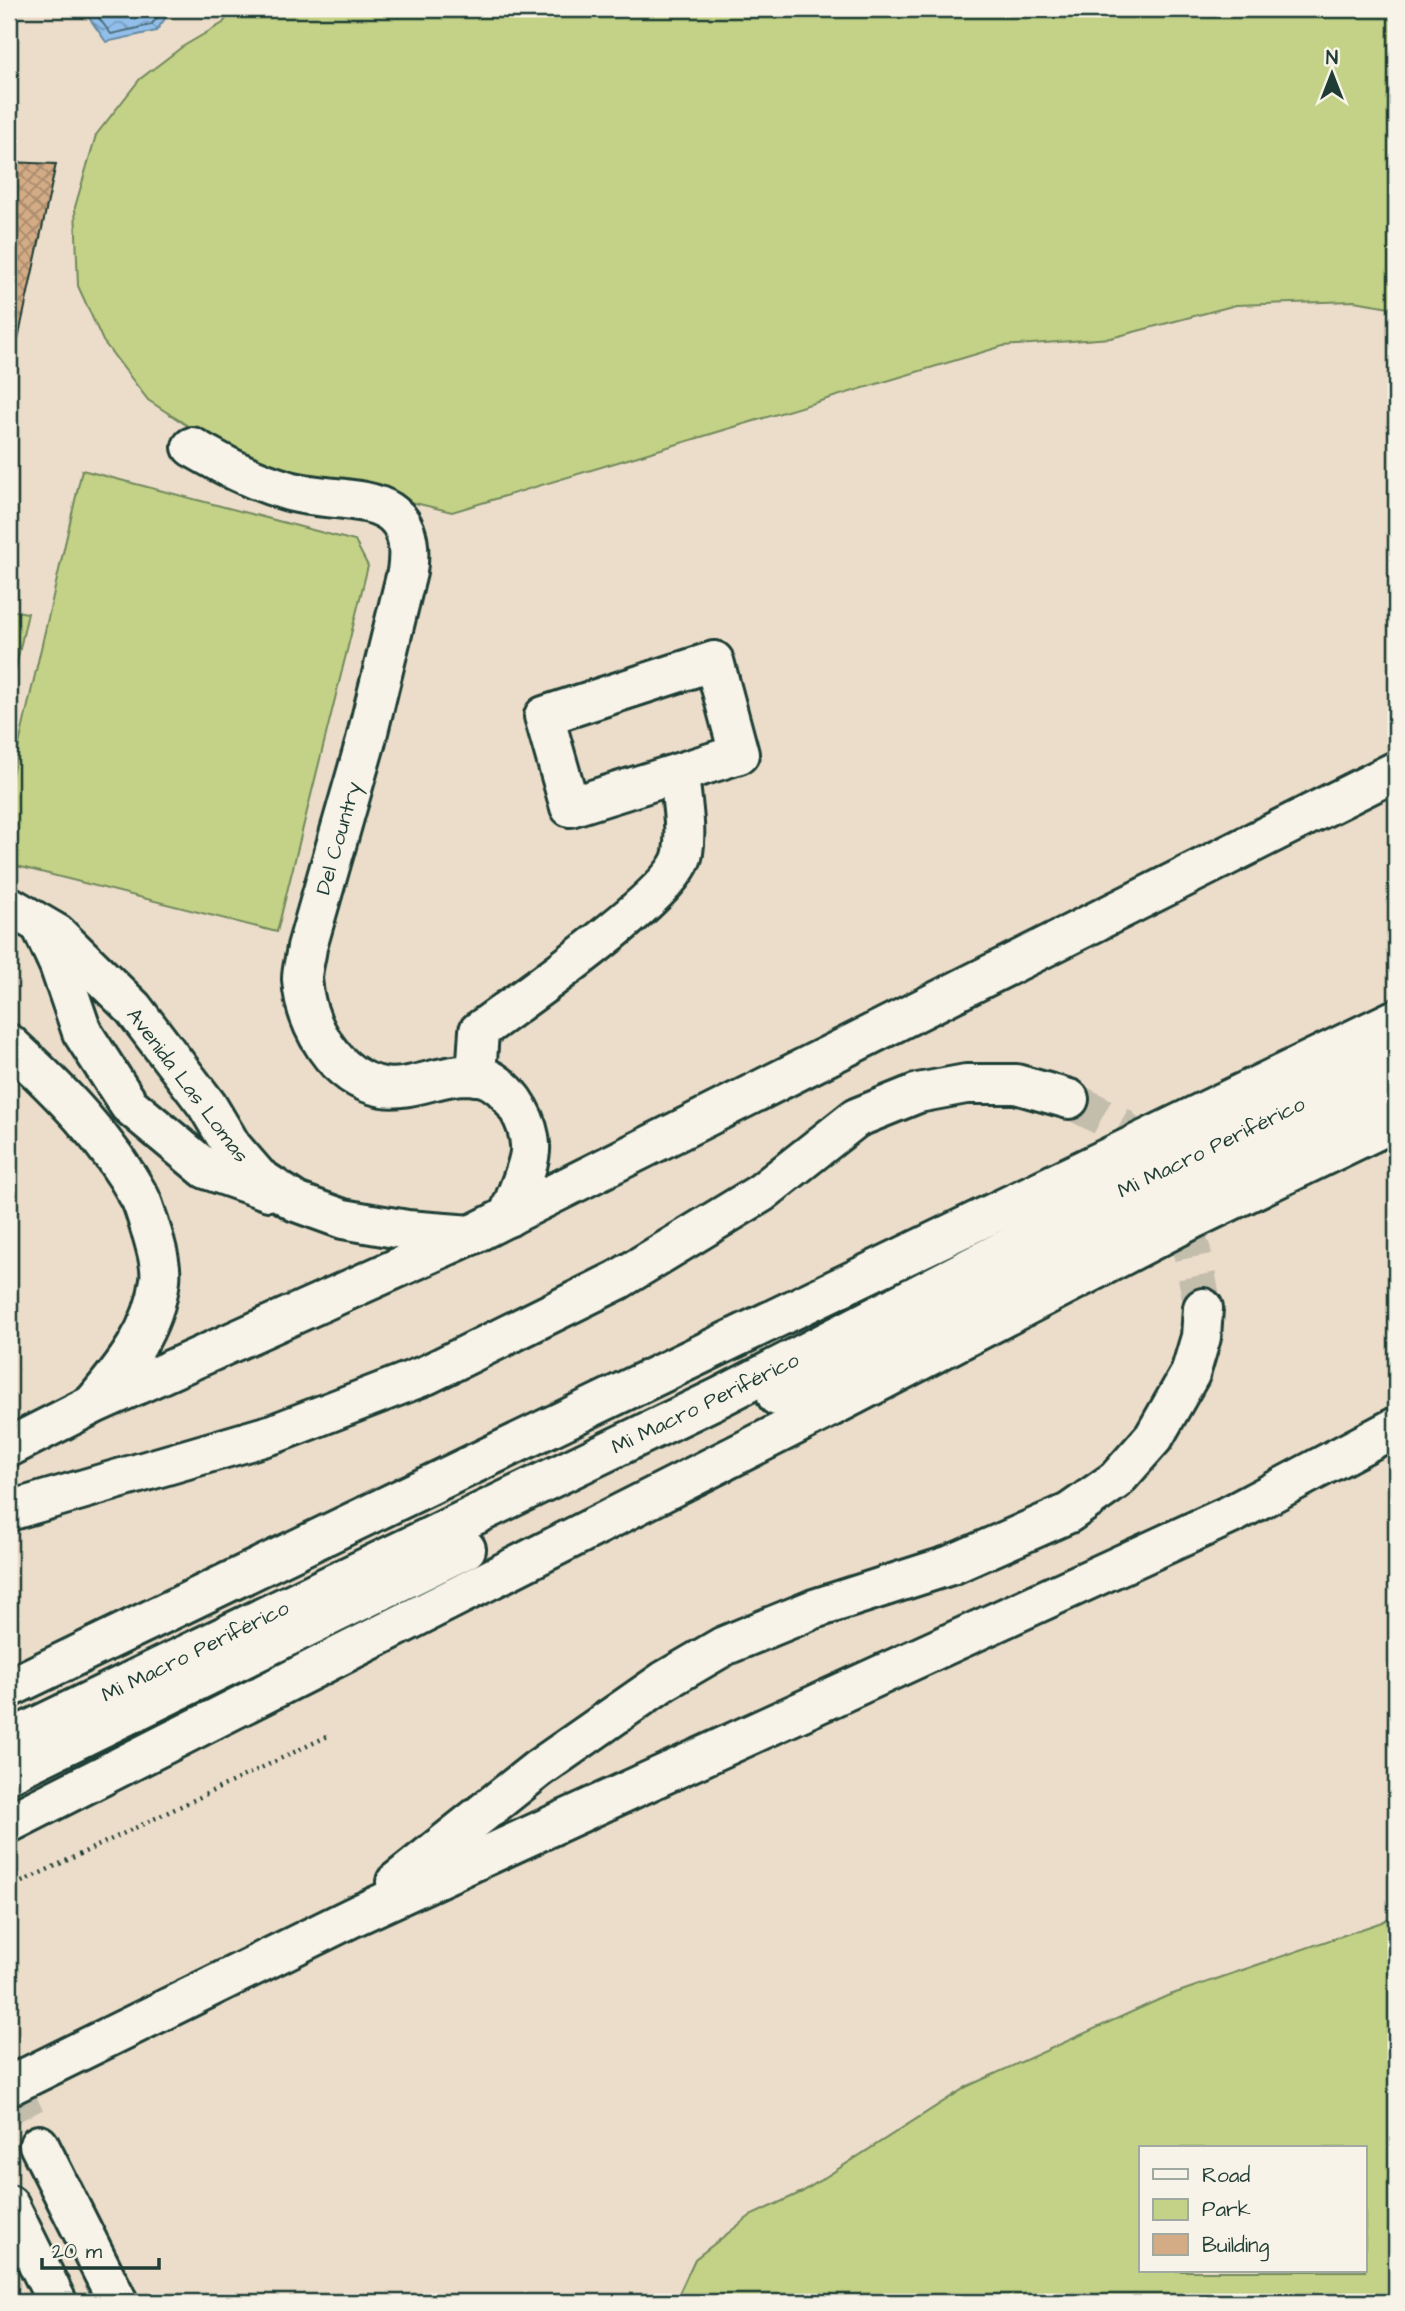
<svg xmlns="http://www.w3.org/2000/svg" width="1405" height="2311" font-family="'Architects Daughter',sans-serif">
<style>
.green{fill:#c3d286;stroke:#71885d;stroke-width:2;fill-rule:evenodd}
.water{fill:url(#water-waves);stroke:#648aa2;stroke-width:2}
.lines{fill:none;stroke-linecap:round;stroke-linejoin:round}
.shore{stroke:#4d717d;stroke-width:2}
.building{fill:url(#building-cross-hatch);stroke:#1f3d34;stroke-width:2}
.minor-tunnel{stroke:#c3bdac;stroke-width:38;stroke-dasharray:38 19;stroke-linecap:butt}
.major-tunnel{stroke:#c3bdac;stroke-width:38;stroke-dasharray:38 19;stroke-linecap:butt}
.minor-casing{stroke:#1f3d34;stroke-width:44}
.major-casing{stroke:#1f3d34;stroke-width:44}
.highway-casing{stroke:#1f3d34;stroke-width:44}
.path{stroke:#1f3d34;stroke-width:4.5;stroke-dasharray:2 5;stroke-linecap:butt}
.minor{stroke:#f7f3e8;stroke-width:38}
.major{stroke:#f7f3e8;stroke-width:38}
.highway{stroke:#f7f3e8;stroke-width:38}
.labels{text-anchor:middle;stroke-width:5;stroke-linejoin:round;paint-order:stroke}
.street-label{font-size:21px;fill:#1f3d34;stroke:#f7f3e8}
</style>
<defs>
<pattern id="water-waves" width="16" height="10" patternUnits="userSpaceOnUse" patternTransform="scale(1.75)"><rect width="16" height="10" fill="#92beeb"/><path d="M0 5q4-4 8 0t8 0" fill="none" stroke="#779cbf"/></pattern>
<pattern id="building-cross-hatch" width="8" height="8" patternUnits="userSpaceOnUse" patternTransform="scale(1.75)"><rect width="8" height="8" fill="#d3ab85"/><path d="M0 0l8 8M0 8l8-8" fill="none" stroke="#ab8c6e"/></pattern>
</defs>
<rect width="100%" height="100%" fill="#ecddca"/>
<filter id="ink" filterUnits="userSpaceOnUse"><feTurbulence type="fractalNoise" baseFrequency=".0143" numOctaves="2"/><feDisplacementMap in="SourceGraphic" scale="14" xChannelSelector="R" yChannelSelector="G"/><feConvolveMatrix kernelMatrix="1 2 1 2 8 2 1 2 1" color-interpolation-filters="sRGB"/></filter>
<g filter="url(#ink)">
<!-- green -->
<g class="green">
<path d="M233 9H1396V308L1354 301 1236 305 1111 338 1003 346 452 512 295 474 211 441 148 400 103 341 78 286 75 207 96 135 140 79 182 47 223 23Z"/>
<path d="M82 470 355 541 368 566 277 932 9 864V788Z"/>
<path d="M9 610 28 613 9 697Z"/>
<path d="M1396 1914V2302H675L695 2259 750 2216 802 2192 968 2086 1167 1996 1382 1922ZM1141 2148H1365V2271H1141Z"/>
</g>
<!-- water -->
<path class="water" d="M83 9H172L156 31 106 42Z"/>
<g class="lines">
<!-- shore -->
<path class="shore" d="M92 9 111 34 151 25 164 9"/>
</g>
<!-- building -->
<path class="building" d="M9 162 56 164 15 353 9 351Z"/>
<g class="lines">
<!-- minor-tunnel -->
<path class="minor-tunnel" d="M9 2084 39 2145"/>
<!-- major-tunnel -->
<path class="major-tunnel" d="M1069 1099 1120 1126 1142 1154 1164 1191 1192 1251 1203 1308"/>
<!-- minor casing -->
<g class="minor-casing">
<g id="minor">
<path d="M192 447C223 465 253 481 289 491 343 506 420 484 407 572L365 744 307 947C306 957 302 969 302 979 305 1024 334 1078 383 1087 409 1091 437 1076 463 1075 472 1075 486 1076 494 1082 513 1094 529 1123 530 1145 532 1163 514 1199 508 1217"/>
<path d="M714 661 739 754 570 807 544 716Z"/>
<path d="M9 906 57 934 133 1008 207 1105 232 1147 258 1177 296 1202 343 1219 407 1230 471 1235"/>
<path d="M43 930 59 965 82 1032 129 1105 206 1169 269 1191"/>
<path d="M9 1044C59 1090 107 1138 140 1198 145 1208 148 1222 152 1233 156 1247 162 1266 160 1280 154 1330 124 1367 92 1405"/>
<path d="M476 1076 479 1031C518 1002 677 893 683 853 687 827 681 798 679 773"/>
<path d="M777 1396 1396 1093"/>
<path d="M9 1740 720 1397 1093 1204 1396 1057"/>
<path d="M9 1773 466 1549"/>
<path d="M39 2145 118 2302"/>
<path d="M9 2205 57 2302"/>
</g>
</g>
<!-- major casing -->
<g class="major-casing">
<g id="major">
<path d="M9 1447 92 1405 471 1235 1396 771"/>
<path d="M9 1511 273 1434 426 1375 618 1280 761 1193 856 1118 918 1093 966 1084H1016L1069 1099"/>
<path d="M396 1882 538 1769 664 1681 724 1646 814 1609 951 1565 1069 1513 1116 1480 1154 1437 1190 1374 1201 1337 1203 1308"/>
<path d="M9 2086 357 1915 1234 1513 1396 1427"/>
</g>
</g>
<!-- highway casing -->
<g class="highway-casing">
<g id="highway">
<path d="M9 1688 1396 1019"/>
<path d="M9 1823 821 1412 1193 1219 1396 1121"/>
</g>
</g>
<!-- path -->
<path class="path" d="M9 1888 328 1736"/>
<!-- minor -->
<use href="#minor" class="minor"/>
<!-- major -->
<use href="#major" class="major"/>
<!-- highway -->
<use href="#highway" class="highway"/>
</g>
</g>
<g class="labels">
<!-- street labels -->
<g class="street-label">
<text transform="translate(338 838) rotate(-74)" y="7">Del Country</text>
<text transform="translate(188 1085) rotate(53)" y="7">Avenida Las Lomas</text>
<text transform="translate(1211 1147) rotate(-26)" y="7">Mi Macro Periférico</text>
<text transform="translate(705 1403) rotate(-26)" y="7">Mi Macro Periférico</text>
<text transform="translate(195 1651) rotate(-26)" y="7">Mi Macro Periférico</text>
</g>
</g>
<!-- margin -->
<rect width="1405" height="2311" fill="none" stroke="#f7f3e8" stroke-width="35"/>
<rect x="18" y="18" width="1370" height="2276" fill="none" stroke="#1f3d34" stroke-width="2.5" filter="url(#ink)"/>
<!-- legend -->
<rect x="1139" y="2146" width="228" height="126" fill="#f7f3e8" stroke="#a1aaa0" stroke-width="2"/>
<rect x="1153" y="2169" width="35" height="10" fill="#f7f3e8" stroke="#a1aaa0" stroke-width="2"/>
<text x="1202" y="2182" font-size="21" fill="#1f3d34">Road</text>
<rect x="1153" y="2199" width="35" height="21" fill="#c3d286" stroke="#a1aaa0" stroke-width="2"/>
<text x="1202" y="2216" font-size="21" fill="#1f3d34">Park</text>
<rect x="1153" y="2234" width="35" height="21" fill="#d3ab85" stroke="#a1aaa0" stroke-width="2"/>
<text x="1202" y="2252" font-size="21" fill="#1f3d34">Building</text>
<!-- north arrow -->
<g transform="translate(1332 74)" stroke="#f7f3e8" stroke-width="5" paint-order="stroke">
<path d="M0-5L12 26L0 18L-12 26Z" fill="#1f3d34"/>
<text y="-10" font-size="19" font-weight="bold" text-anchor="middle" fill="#1f3d34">N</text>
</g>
<!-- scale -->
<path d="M42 2258v10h117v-10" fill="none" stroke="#1f3d34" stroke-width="3.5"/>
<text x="52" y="2258" font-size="21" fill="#1f3d34" stroke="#f7f3e8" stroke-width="5" paint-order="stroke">20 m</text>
</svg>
